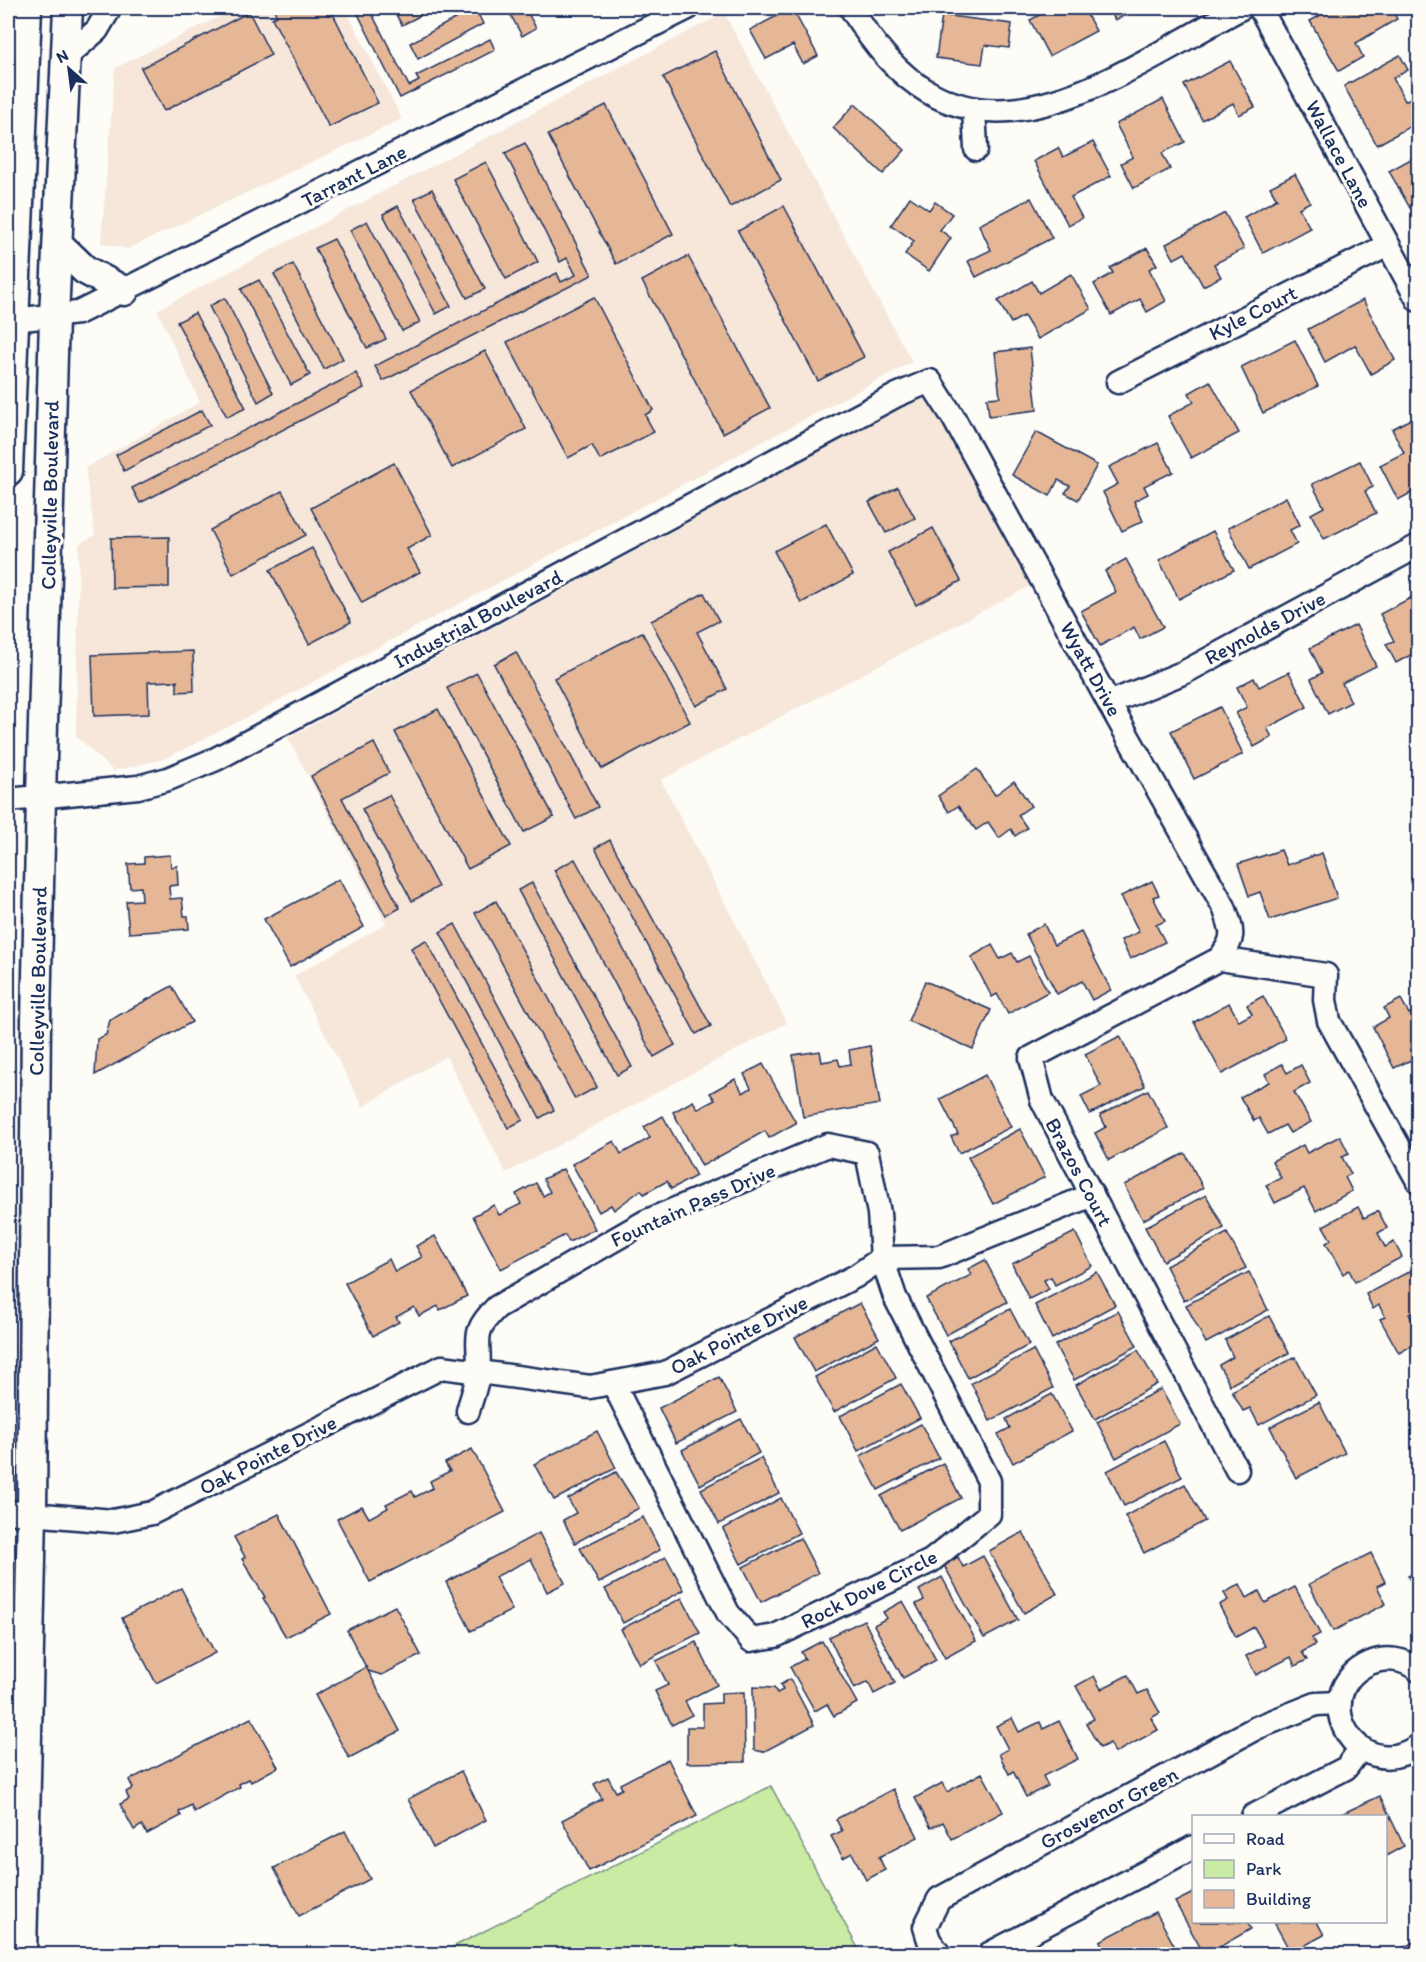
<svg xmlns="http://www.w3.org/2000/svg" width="1426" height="1962" font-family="Itim,sans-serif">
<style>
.built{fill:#f6e7da}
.green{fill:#caeba3;stroke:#728d80;stroke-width:1.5}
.building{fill:#e5b796;stroke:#1b2f5e;stroke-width:1.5}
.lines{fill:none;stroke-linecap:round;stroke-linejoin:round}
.minor-casing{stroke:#1b2f5e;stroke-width:27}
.major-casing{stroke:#1b2f5e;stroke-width:33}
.minor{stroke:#fdfcf7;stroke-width:22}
.major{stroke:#fdfcf7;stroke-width:28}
.labels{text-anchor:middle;stroke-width:6;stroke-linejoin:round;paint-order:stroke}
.street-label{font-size:21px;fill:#1b2f5e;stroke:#fdfcf7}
</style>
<rect width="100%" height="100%" fill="#fdfcf7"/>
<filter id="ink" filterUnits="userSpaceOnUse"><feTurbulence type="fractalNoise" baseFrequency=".0167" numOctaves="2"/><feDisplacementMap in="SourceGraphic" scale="12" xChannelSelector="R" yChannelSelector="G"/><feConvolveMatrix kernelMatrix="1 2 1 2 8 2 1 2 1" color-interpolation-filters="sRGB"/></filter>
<g filter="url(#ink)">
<!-- built -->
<g class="built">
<path d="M237 8H345L402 119 128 249 101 243 115 68Z"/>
<path d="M724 13 912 362 240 721 164 759 113 771 76 736 79 544 95 535 85 468 200 402 157 310Z"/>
<path d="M929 393 1032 585 661 780 787 1023 506 1173 446 1056 363 1107 294 976 386 924 288 738Z"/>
</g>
<!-- green -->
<path class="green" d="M771 1786 861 1954H439Z"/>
<!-- building -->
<g class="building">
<path d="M273 8H330L378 103 329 127 272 18 277 16Z"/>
<path d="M355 8H369L409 86 419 81 416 76 490 39 495 50 400 98Z"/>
<path d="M392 8H435L402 25Z"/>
<path d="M475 8 483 24 418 59 410 43Z"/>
<path d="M507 8H525L536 28 522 36Z"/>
<path d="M792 8 818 56 803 64 793 45 766 59 750 30Z"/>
<path d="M1052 8H1083L1096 31 1049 56 1030 20Z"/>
<path d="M1109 8H1140L1115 20Z"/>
<path d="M1333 8H1391L1397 19 1356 43 1363 57 1339 71 1310 21Z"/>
<path d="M249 12 271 55 164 111 141 68Z"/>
<path d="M942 15 1012 24 1009 48 985 45 982 64 936 58Z"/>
<path d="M715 51 781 180 730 207 663 77Z"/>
<path d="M1400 55 1408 70 1393 78 1405 101 1417 94 1418 122 1377 145 1344 86Z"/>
<path d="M1230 61 1255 107 1239 115 1233 103 1202 120 1184 85Z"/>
<path d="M1163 99 1185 142 1162 153 1170 169 1134 188 1121 163 1133 157 1116 124Z"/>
<path d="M855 104 905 150 883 174 833 128Z"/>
<path d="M606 105 673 234 616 264 548 135Z"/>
<path d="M1093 142 1111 176 1071 197 1082 218 1068 225 1034 161 1058 148 1063 157Z"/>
<path d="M525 143 592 275 383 381 375 366 557 273 561 282 576 275 567 258 560 262 505 153Z"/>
<path d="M1418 155V203L1410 208 1389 171Z"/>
<path d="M486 162 538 262 506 279 453 179Z"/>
<path d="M1295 174 1310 202 1299 208 1310 228 1263 253 1244 217 1277 199 1270 187Z"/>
<path d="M432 189 485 289 467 298 414 199Z"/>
<path d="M910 197 929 210 935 202 952 214 940 230 951 238 929 271 905 254 914 241 891 225Z"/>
<path d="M1031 198 1052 238 976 277 968 261 991 250 979 225Z"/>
<path d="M398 206 451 306 436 314 383 214Z"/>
<path d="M784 206 864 357 818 381 738 231Z"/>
<path d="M1225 213 1244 249 1214 264 1221 277 1203 286 1185 253 1174 259 1166 244Z"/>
<path d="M367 221 420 322 402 331 350 230Z"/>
<path d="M334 239 386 339 367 348 315 248Z"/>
<path d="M1147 248 1157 265 1149 269 1166 301 1147 312 1140 299 1111 315 1094 284 1113 273 1110 268Z"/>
<path d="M688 256 770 408 723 433 642 281Z"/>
<path d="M293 264 343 359 324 369 274 274Z"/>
<path d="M1071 274 1091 309 1038 339 1024 316 1011 323 998 301 1032 281 1039 293Z"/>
<path d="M259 280 310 375 291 385 241 289Z"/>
<path d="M594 297 653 410 645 415 654 432 600 460 592 445 568 458 507 342Z"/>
<path d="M225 298 273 393 258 402 209 306Z"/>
<path d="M1363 300 1395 360 1371 374 1355 345 1325 362 1308 329Z"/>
<path d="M195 313 246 408 227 417 177 322Z"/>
<path d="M1295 340 1318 386 1263 413 1241 367Z"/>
<path d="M1030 348 1037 410 989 416 987 398 1000 397 995 352Z"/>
<path d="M485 351 526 429 452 468 411 390Z"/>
<path d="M356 373 364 388 140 503 132 488Z"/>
<path d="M1210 381 1239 433 1191 458 1168 416 1194 402 1189 393Z"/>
<path d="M202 410 210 425 124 471 116 455Z"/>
<path d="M1418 415V489L1398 500 1380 465 1404 453 1392 429Z"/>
<path d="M1036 432 1097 465 1078 500 1065 493 1070 486 1058 480 1050 496 1012 475Z"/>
<path d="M1158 443 1173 472 1144 486 1148 494 1134 501 1143 521 1122 531 1103 492 1118 484 1109 467Z"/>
<path d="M1360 461 1373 487 1365 491 1376 513 1324 539 1311 514 1324 507 1312 484Z"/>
<path d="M394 463 432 535 407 549 420 572 362 603 311 508Z"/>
<path d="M898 487 915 518 886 533 869 502Z"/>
<path d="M282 491 306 535 233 574 210 530Z"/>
<path d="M1286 497 1300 525 1290 530 1297 544 1249 569 1228 528Z"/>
<path d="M826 524 853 575 801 603 774 551Z"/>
<path d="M933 528 961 581 916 605 888 552Z"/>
<path d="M1213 531 1234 570 1179 599 1159 560Z"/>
<path d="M169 537V587L112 588 111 538Z"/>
<path d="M312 548 351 622 309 644 270 570Z"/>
<path d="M1126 559 1163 627 1140 639 1134 627 1100 646 1081 611 1116 592 1105 571Z"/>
<path d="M704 593 719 621 697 632 727 689 696 706 651 621Z"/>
<path d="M1418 594V651L1396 663 1386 644 1394 641 1380 614Z"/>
<path d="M1356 625 1376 666 1342 683 1351 702 1328 714 1311 679 1322 673 1310 648Z"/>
<path d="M642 632 690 722 602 769 554 678Z"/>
<path d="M193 651 194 691 177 692V681L148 682 149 714 94 716 92 655Z"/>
<path d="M516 652 598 807 576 819 494 664Z"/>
<path d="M1289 672 1307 707 1267 728 1272 737 1254 747 1236 713 1247 707 1237 687 1254 678 1259 687Z"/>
<path d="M477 673 554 817 524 832 447 688Z"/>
<path d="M1220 707 1243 754 1194 779 1171 731Z"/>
<path d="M438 709 511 846 468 869 395 732Z"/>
<path d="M374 743 389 773 342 798 400 908 386 916 311 776Z"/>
<path d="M977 769 995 795 1014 781 1031 806 1018 815 1027 828 1015 836 1011 829 999 838 988 822 976 830 958 806 949 812 938 796Z"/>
<path d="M389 795 438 887 412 901 362 809Z"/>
<path d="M610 840 711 1026 696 1034 595 848Z"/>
<path d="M1281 850 1287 865 1322 853 1337 898 1270 920 1260 892 1249 896 1238 864Z"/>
<path d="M170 855 171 867 177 866 178 885 169 886 170 899 182 898 184 916H188L189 929 129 933 126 901 142 900 141 887 130 888 128 864 144 863V857Z"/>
<path d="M575 859 675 1045 654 1057 554 870Z"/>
<path d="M339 879 364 927 290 967 264 919Z"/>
<path d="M1152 881 1159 895 1153 897 1165 921 1156 925 1165 942 1130 959 1121 940 1139 932 1121 896Z"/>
<path d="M532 883 632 1067 617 1075 518 890Z"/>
<path d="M496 901 597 1087 575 1099 475 913Z"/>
<path d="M455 924 554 1110 540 1118 440 932Z"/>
<path d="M1044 924 1054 945 1081 932 1111 990 1092 1000 1082 981 1057 994 1026 934Z"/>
<path d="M426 940 523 1120 508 1128 411 948Z"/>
<path d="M992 945 1000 959 1012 953 1017 962 1029 956 1048 992 1008 1014 997 994 992 997 971 957Z"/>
<path d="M925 981 991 1010 973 1049 908 1021Z"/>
<path d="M172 986 192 1022 95 1075 97 1039 106 1035 110 1020Z"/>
<path d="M1263 996 1286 1039 1222 1074 1194 1022 1229 1003 1239 1021 1252 1014 1247 1005Z"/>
<path d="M1401 999 1409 1014 1418 1009V1075L1411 1060 1394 1068 1373 1027 1389 1018 1384 1008Z"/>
<path d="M1120 1036 1145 1086 1090 1114 1081 1096 1101 1086 1085 1054Z"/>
<path d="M870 1046 880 1104 803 1117 793 1055 820 1051 822 1062 838 1059 840 1066 851 1064 849 1050Z"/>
<path d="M763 1064 796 1123 769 1138 765 1131 702 1166 673 1112 693 1101 698 1109 715 1100 710 1093 735 1079 743 1093 751 1088 744 1074Z"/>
<path d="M1282 1064 1287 1073 1301 1065 1310 1083 1294 1092 1311 1122 1290 1133 1285 1125 1268 1134 1259 1118 1254 1121 1240 1097 1269 1082 1265 1074Z"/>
<path d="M985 1075 1011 1127 959 1153 951 1137 958 1134 940 1099Z"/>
<path d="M1148 1090 1168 1128 1109 1160 1095 1133 1106 1127 1100 1115Z"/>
<path d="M663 1116 696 1176 671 1189 667 1181 644 1194 641 1190 614 1210 611 1205 599 1212 572 1164 614 1141 621 1154 650 1138 644 1127Z"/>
<path d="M1020 1129 1045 1177 993 1204 968 1157Z"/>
<path d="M1340 1136 1349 1154 1342 1157 1351 1174 1345 1177 1352 1191 1316 1211 1304 1188 1275 1203 1266 1185 1281 1178 1272 1161 1303 1145 1307 1153Z"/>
<path d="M1185 1153 1203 1188 1143 1220 1124 1185Z"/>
<path d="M563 1169 595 1229 569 1242 565 1235 501 1269 473 1216 494 1205 499 1215 521 1204 516 1194 536 1183 543 1196 550 1192 543 1179Z"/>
<path d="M1206 1195 1224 1228 1163 1261 1145 1227Z"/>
<path d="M1358 1207 1364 1218 1378 1211 1387 1228 1378 1233 1385 1247 1394 1242 1402 1257 1355 1282 1349 1270 1343 1274 1326 1243 1331 1240 1323 1226Z"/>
<path d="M1075 1232 1092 1266 1055 1285 1051 1277 1044 1280 1049 1289 1029 1299 1012 1264Z"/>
<path d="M1227 1233 1246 1268 1184 1301 1166 1266Z"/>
<path d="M435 1236 467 1296 440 1310 438 1306 419 1316 414 1307 396 1317 399 1322 373 1336 345 1283 389 1259 395 1272 422 1257 416 1246Z"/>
<path d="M985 1260 1007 1302 946 1335 926 1298 971 1275 968 1269Z"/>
<path d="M1414 1269 1418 1278V1309L1409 1314 1418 1331V1342L1399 1353 1380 1319 1385 1317 1379 1305 1373 1309 1366 1294Z"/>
<path d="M1097 1272 1115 1305 1052 1339 1035 1305Z"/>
<path d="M1249 1272 1268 1310 1206 1343 1186 1305Z"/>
<path d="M860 1303 879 1338 814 1372 795 1337Z"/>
<path d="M1010 1309 1029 1345 968 1378 949 1341Z"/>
<path d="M1118 1311 1137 1346 1074 1380 1055 1345Z"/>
<path d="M1269 1316 1289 1353 1230 1385 1219 1365 1233 1357 1225 1340Z"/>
<path d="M877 1343 896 1378 834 1412 815 1377Z"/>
<path d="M1033 1350 1053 1388 990 1421 971 1383Z"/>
<path d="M1138 1350 1157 1384 1095 1419 1076 1385Z"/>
<path d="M1295 1357 1316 1395 1259 1425 1250 1408 1243 1411 1232 1391Z"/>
<path d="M719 1377 737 1412 676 1443 659 1408Z"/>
<path d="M901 1384 920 1418 858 1451 840 1416Z"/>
<path d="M1161 1389 1180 1424 1116 1458 1097 1422Z"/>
<path d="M1052 1394 1072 1431 1013 1463 998 1434 1010 1428 1006 1419Z"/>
<path d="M1319 1402 1345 1453 1296 1478 1270 1427Z"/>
<path d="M741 1419 759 1453 700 1485 682 1450Z"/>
<path d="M921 1424 939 1458 878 1490 860 1456Z"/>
<path d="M597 1431 616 1468 554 1500 534 1464Z"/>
<path d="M1164 1441 1182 1477 1124 1506 1107 1471Z"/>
<path d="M472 1449 505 1512 370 1582 337 1519 362 1506 369 1518 388 1508 386 1504 412 1491 415 1497 433 1488 430 1481 450 1471 445 1463Z"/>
<path d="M761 1458 779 1493 719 1524 701 1489Z"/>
<path d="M943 1463 961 1498 900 1530 881 1496Z"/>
<path d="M616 1472 639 1508 575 1543 563 1520 576 1513 568 1499Z"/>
<path d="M1185 1484 1205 1521 1144 1553 1125 1516Z"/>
<path d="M781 1498 799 1533 741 1564 723 1529Z"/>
<path d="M279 1514 331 1614 286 1637 263 1598 265 1597 242 1559 245 1557 234 1537Z"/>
<path d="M643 1517 660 1550 599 1583 580 1548Z"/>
<path d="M1023 1532 1057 1594 1024 1613 989 1551Z"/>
<path d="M539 1533 565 1583 547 1592 531 1559 495 1577 512 1610 471 1631 446 1582Z"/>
<path d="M800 1538 818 1573 761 1602 743 1567Z"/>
<path d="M1371 1553 1385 1582 1377 1586 1386 1604 1333 1631 1309 1584Z"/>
<path d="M983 1556 1018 1620 984 1638 944 1565 958 1557 963 1567Z"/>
<path d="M666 1557 684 1590 623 1623 605 1589Z"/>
<path d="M1418 1571V1595L1408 1576Z"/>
<path d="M942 1577 976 1641 945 1658 916 1604 924 1600 919 1590Z"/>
<path d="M1240 1584 1247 1598 1259 1591 1265 1603 1295 1587 1320 1634 1312 1638 1315 1645 1302 1652 1307 1660 1295 1666 1291 1657 1256 1675 1246 1656 1265 1646 1254 1627 1236 1637 1219 1605 1228 1600 1224 1593Z"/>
<path d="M181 1588 215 1653 156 1683 122 1618Z"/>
<path d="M682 1598 700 1633 639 1664 621 1629Z"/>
<path d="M903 1601 936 1660 903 1678 874 1625 887 1618 883 1612Z"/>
<path d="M395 1606 421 1655 382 1675 368 1671 347 1630Z"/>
<path d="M864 1620 895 1683 874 1694 868 1682 854 1689 829 1637Z"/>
<path d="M822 1641 857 1703 834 1716 827 1704 815 1711 790 1667 805 1659 801 1652Z"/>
<path d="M696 1642 717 1685 685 1701 692 1715 672 1725 655 1691 668 1685 656 1661Z"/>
<path d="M366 1667 400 1731 349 1758 315 1695Z"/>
<path d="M1128 1675 1138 1694 1147 1690 1160 1713 1151 1718 1158 1730 1115 1753 1110 1743 1100 1748 1086 1723 1094 1719 1076 1686 1094 1676 1101 1689Z"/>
<path d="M790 1679 814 1725 763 1752 754 1750 753 1687 774 1688 777 1693 783 1690 780 1685Z"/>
<path d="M744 1692 745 1762 687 1763V1727H703V1704L721 1703V1693Z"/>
<path d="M251 1718 278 1767 251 1782 249 1779 239 1784 240 1787 194 1812 191 1805 179 1812 181 1816 147 1834 142 1825 134 1830 120 1804 129 1799 126 1792 133 1788 129 1780Z"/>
<path d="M1012 1718 1019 1732 1040 1722 1043 1729 1059 1721 1078 1759 1043 1776 1048 1786 1026 1797 1013 1771 1009 1774 999 1754 1008 1749 996 1726Z"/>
<path d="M668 1759 697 1816 589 1871 562 1820 602 1799 594 1784 608 1777 616 1792 622 1789 620 1784Z"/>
<path d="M461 1771 486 1820 433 1848 408 1799Z"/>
<path d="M982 1773 1003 1812 952 1839 943 1822 931 1828 915 1798 942 1783 947 1792Z"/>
<path d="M893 1789 918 1837 879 1857 885 1870 866 1880 852 1853 843 1858 831 1836 842 1831 836 1819Z"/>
<path d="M1380 1796 1404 1846 1386 1856V1816H1337Z"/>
<path d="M345 1831 370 1879 299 1916 274 1868Z"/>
<path d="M1193 1893 1194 1922H1247L1251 1929 1221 1946 1226 1954H1204L1175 1902Z"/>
<path d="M1156 1912 1176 1949 1171 1952 1173 1954H1106L1100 1941Z"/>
<path d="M1274 1922H1317L1324 1935 1291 1953Z"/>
<path d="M1418 1940V1954H1395L1394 1952Z"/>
</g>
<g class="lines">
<!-- minor casing -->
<g class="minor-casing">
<g id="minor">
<path d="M851 8C961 195 1101 83 1241 8"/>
<path d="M1260 8 1418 300"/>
<path d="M67 56 97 30 110 8"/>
<path d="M974 109 976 149"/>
<path d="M13 320 78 313 688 8"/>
<path d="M1118 382 1388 245"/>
<path d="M1109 703 1185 672 1418 546"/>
<path d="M8 800 138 787 168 779 216 759 897 395 930 381 953 417 1109 703 1224 907C1233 932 1236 938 1219 959L1031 1058 1042 1100 1237 1470"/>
<path d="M1219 959 1326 975 1325 1000 1329 1021 1418 1181"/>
<path d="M468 1411C471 1399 477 1385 478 1373 482 1340 468 1335 497 1307L645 1222 828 1145 867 1153 879 1213 882 1258 895 1297 989 1481V1514L931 1561 775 1636 751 1640 728 1613 613 1383"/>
<path d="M8 1512 113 1521 152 1513 442 1367 590 1387 665 1373 856 1276 882 1258 939 1257 1092 1195"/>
<path d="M1418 1670C1405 1659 1386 1656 1370 1663 1304 1693 1357 1788 1418 1746"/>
<path d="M1253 1816 1346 1768 1361 1748"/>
<path d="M939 1954 929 1940 925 1927 939 1899 1256 1728 1316 1704 1340 1703"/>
<path d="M989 1954 1194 1847"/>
</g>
</g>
<!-- major casing -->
<g class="major-casing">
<g id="major">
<path d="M58 244 85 270 124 291"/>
<path d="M8 471 27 8"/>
<path d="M22 1954 32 1514 36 1020 41 797 54 317 68 8"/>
</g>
</g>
<!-- minor -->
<use href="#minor" class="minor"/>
<!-- major -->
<use href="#major" class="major"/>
</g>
</g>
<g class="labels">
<!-- street labels -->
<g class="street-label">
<text transform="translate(1339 154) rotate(62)" y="7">Wallace Lane</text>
<text transform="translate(354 176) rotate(-27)" y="7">Tarrant Lane</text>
<text transform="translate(1253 313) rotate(-27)" y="7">Kyle Court</text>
<text transform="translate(50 495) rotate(-89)" y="7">Colleyville Boulevard</text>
<text transform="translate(478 619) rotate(-28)" y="7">Industrial Boulevard</text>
<text transform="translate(1265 628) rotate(-28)" y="7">Reynolds Drive</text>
<text transform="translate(1091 669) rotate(61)" y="7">Wyatt Drive</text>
<text transform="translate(38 981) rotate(-89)" y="7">Colleyville Boulevard</text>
<text transform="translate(1079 1172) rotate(62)" y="7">Brazos Court</text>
<text transform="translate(693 1205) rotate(-24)" y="7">Fountain Pass Drive</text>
<text transform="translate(739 1335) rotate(-27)" y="7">Oak Pointe Drive</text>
<text transform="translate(268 1455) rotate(-27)" y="7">Oak Pointe Drive</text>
<text transform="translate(869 1589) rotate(-27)" y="7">Rock Dove Circle</text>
<text transform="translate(1109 1808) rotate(-28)" y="7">Grosvenor Green</text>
</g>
</g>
<!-- margin -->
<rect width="1426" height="1962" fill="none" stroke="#fdfcf7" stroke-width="30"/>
<rect x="15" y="15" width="1396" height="1932" fill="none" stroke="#1b2f5e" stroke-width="2" filter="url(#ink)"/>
<!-- legend -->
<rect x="1192" y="1815" width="195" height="108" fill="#fdfcf7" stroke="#a3aaba" stroke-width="1.5"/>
<rect x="1204" y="1834" width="30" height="9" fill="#fdfcf7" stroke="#a3aaba" stroke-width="1.5"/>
<text x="1246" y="1845" font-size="18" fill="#1b2f5e">Road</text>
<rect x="1204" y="1860" width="30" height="18" fill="#caeba3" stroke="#a3aaba" stroke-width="1.5"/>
<text x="1246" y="1875" font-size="18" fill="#1b2f5e">Park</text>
<rect x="1204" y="1890" width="30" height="18" fill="#e5b796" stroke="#a3aaba" stroke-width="1.5"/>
<text x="1246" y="1905" font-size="18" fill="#1b2f5e">Building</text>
<!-- north arrow -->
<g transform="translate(69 69) rotate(332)" stroke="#fdfcf7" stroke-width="4.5" paint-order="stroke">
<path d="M0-4.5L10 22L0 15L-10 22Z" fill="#1b2f5e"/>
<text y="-9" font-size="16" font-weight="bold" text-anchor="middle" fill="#1b2f5e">N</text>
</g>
</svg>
